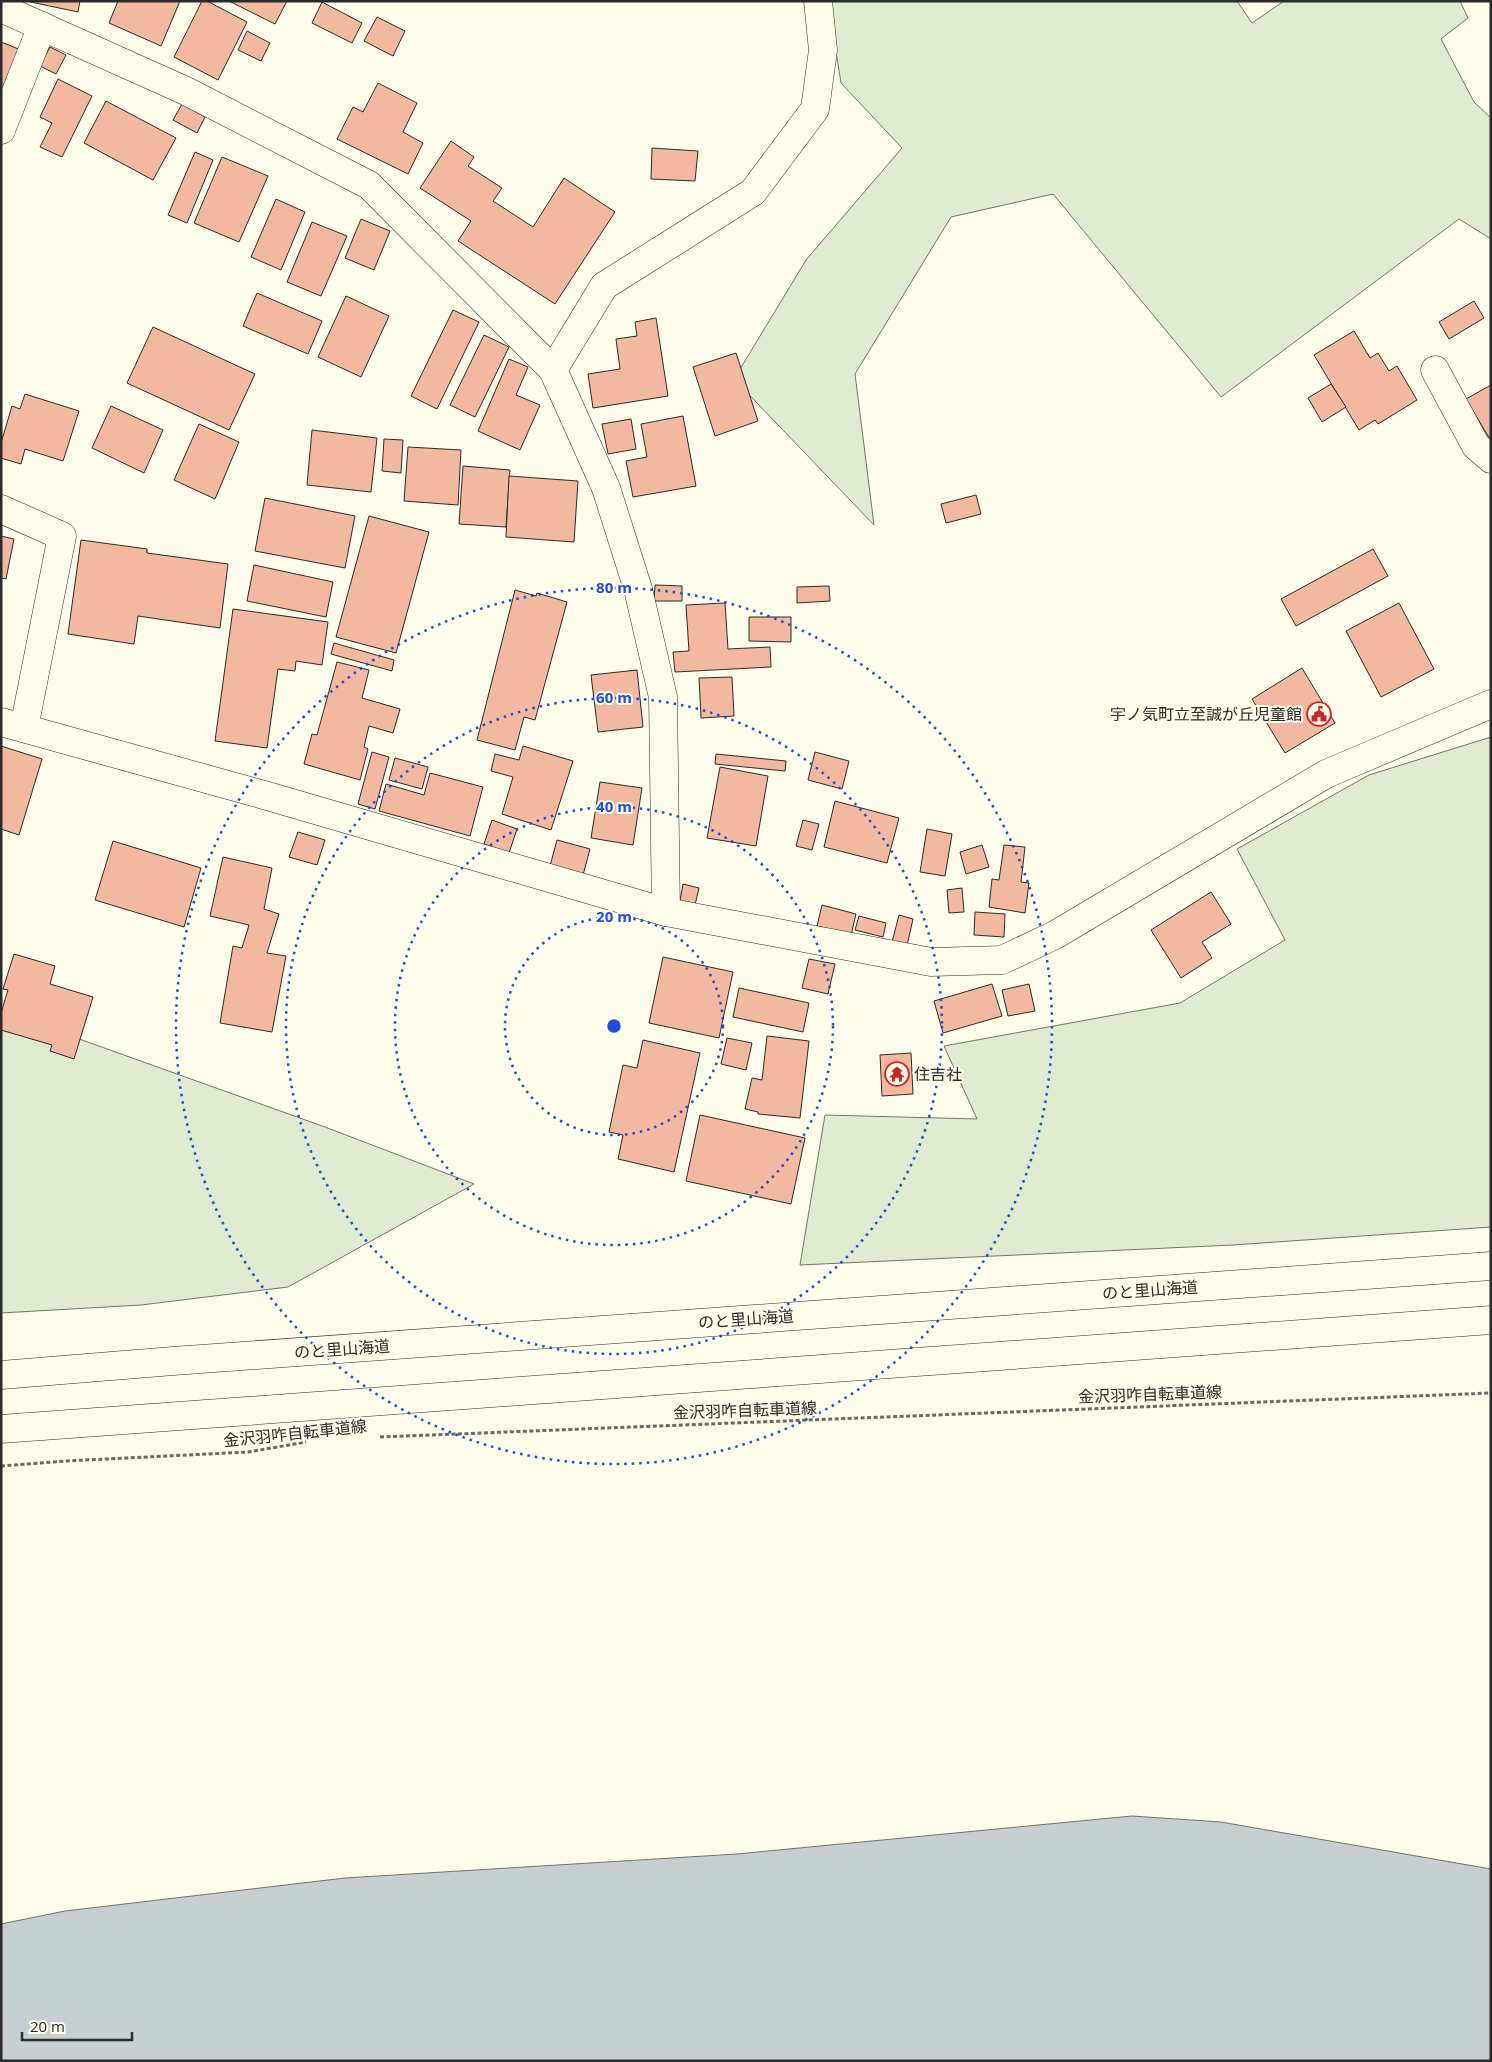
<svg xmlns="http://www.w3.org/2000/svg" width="1492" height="2062" font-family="'Open Sans','Noto Sans JP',sans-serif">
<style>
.green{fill:#deebd1;stroke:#74746e}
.water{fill:#c7d0d0;stroke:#74746e}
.building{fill:#f2b8a0;stroke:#2b2b2b}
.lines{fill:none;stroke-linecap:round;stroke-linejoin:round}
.minor-casing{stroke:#2b2b2b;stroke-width:29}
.highway-casing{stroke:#2b2b2b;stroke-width:29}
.path{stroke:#6a6964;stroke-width:3;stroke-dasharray:4 2.5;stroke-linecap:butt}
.minor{stroke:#fdfbea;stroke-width:28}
.highway{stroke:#fdfbea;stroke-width:28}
.ring{fill:none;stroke:#1d4ed8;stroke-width:2.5;stroke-dasharray:2.5 5}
.labels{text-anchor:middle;stroke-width:4;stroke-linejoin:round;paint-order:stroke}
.poi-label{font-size:16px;fill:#2b2b2b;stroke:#fdfbea;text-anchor:end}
.street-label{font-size:16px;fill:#2b2b2b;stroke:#fdfbea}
.centre{fill:#1d4ed8;stroke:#fdfbea;stroke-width:2.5}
.ring-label{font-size:15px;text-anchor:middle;font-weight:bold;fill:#1d4ed8;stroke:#fdfbea;stroke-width:4;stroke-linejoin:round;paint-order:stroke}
</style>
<rect width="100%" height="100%" fill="#fdfbea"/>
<!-- green -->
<g class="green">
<path d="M828 1H1237L1252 23 1284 1H1460L1468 18 1441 39 1474 102 1491 118V239L1459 219 1221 397 1053 194 951 217 855 374 874 525 734 379 806 260 902 148 841 83Z"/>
<path d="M1491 737V1227L1233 1245 800 1265 825 1115 977 1119 944 1046 1180 1003 1285 940 1237 849 1369 775Z"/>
<path d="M1 1011 325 1127 474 1184 288 1287 141 1305 1 1313Z"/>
</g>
<!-- water -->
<path class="water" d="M1132 1816 1221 1822 1491 1869V2061H1V1924L65 1911 345 1878 737 1854Z"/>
<!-- building -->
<g class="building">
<path d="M26 1H80L78 12Z"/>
<path d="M118 1H180L161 46 109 23Z"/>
<path d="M202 1H207L247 22 218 80 174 57Z"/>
<path d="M229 1H287L275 24Z"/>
<path d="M322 2 362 23 352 43 312 23Z"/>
<path d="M377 17 405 31 393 56 364 41Z"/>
<path d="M247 31 270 43 261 61 238 50Z"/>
<path d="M1 42 21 50 1 96Z"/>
<path d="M50 47 66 55 56 74 40 66Z"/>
<path d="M58 79 92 96 62 157 40 147 52 123 40 117Z"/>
<path d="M378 83 417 103 403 132 423 143 408 174 337 139 353 107 363 112Z"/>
<path d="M106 101 176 138 153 180 84 143Z"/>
<path d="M182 104 205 117 197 133 173 120Z"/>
<path d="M451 141 474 157 468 166 502 188 493 201 533 227 564 178 615 212 555 304 458 241 471 221 420 188Z"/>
<path d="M652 148 698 151 695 181 651 179Z"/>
<path d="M195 152 213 160 187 223 168 215Z"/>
<path d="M222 157 268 176 239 242 194 223Z"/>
<path d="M276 199 305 212 281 270 251 257Z"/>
<path d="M361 219 390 231 374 270 345 258Z"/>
<path d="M312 222 347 236 321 296 287 282Z"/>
<path d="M257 293 322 321 308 354 243 326Z"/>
<path d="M346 296 389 316 361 377 318 357Z"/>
<path d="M1474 301 1484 318 1449 339 1439 322Z"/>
<path d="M453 310 479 322 437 409 411 396Z"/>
<path d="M656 318 668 396 593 408 588 374 620 369 616 339 637 336 635 322Z"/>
<path d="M153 327 255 374 229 430 127 383Z"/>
<path d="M1354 331 1370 358 1378 353 1389 371 1397 366 1417 400 1378 424 1375 420 1359 430 1314 355Z"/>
<path d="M484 335 509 347 475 417 450 405Z"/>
<path d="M736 353 758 421 715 436 693 367Z"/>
<path d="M509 359 528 367 516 395 540 405 520 450 478 431Z"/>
<path d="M1331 384 1346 407 1322 422 1308 398Z"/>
<path d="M1491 385V441L1466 399Z"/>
<path d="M25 394 79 411 63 461 25 449 21 464 1 458V443L12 406 20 409Z"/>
<path d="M111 406 163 430 144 473 92 448Z"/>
<path d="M683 416 696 486 633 497 626 461 647 457 641 424Z"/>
<path d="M631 419 636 449 608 454 602 424Z"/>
<path d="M199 424 239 442 215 499 174 480Z"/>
<path d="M312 430 377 438 371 492 307 485Z"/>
<path d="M384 439 403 440 401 473 382 471Z"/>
<path d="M408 447 461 450 458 505 404 501Z"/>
<path d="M463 466 510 470 506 527 459 524Z"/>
<path d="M509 476 578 481 574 542 506 537Z"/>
<path d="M976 495 981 514 946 523 941 504Z"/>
<path d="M265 498 355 516 345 568 255 551Z"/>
<path d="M369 516 429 532 396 653 336 637Z"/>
<path d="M1 536 14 539 6 579 1 578Z"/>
<path d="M81 540 147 549V553L228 564 220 628 138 616 134 644 68 634Z"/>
<path d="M1373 549 1388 576 1296 626 1281 599Z"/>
<path d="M254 565 333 582 326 617 247 601Z"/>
<path d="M655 585 682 586V601H654Z"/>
<path d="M829 586 830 601 797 603V587Z"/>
<path d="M515 590 536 596 537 593 567 602 535 720 524 717 515 750 477 740Z"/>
<path d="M725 603 728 649 770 647 771 667 675 672 673 652 689 651 686 605Z"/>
<path d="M1399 603 1434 669 1381 697 1346 631Z"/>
<path d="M233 609 328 622 322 665 296 661 295 671 278 669 267 748 215 741Z"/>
<path d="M749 617H791V642L749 641Z"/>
<path d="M334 643 394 660 392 671 331 654Z"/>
<path d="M337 662 369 670 362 698 400 709 393 733 369 726 364 747 368 749 360 780 304 764 312 734 317 735Z"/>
<path d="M1302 668 1335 723 1285 753 1252 699Z"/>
<path d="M637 670 643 727 598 732 591 675Z"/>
<path d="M732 677 734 716 701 718 699 678Z"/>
<path d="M1 746 42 759 19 835 1 829Z"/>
<path d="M523 746 573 761 551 830 502 814 513 777 491 771 495 754 519 760Z"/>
<path d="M372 752 389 757 375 809 358 804Z"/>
<path d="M815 752 849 761 842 789 808 780Z"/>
<path d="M716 754 786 761 785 771 715 764Z"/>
<path d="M395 758 428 767 422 789 389 780Z"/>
<path d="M720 767 768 776 756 846 707 838Z"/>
<path d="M430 773 483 787 470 836 379 811 386 784 424 795Z"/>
<path d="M600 782 642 788 633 845 591 838Z"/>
<path d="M835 801 899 818 887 863 824 847Z"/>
<path d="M492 820 517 829 509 853 484 844Z"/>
<path d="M803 820 819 824 812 850 796 846Z"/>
<path d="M927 829 952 834 945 876 920 872Z"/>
<path d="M298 832 325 840 317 865 289 857Z"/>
<path d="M557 840 590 849 583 875 550 866Z"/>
<path d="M113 841 201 868 184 927 95 900Z"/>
<path d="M982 845 989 867 966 874 960 852Z"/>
<path d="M1004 845 1025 847 1021 882 1029 883 1025 913 989 907 992 879 999 880Z"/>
<path d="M223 857 272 868 264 909 279 914 267 953 286 956 272 1032 220 1023 233 946 242 948 249 925 210 916Z"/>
<path d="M683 884 699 888 695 905 680 901Z"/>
<path d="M962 888 964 912 949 913 947 890Z"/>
<path d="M1211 892 1231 924 1202 942 1212 958 1181 978 1151 930Z"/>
<path d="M822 905 856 914 851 935 817 926Z"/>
<path d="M975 912 1005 914 1004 937 974 935Z"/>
<path d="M899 915 913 919 906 950 891 946Z"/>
<path d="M859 916 886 923 883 937 855 930Z"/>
<path d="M14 954 55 966 50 984 93 997 74 1059 50 1051 52 1045 1 1030V1013L8 990 3 989Z"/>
<path d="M663 957 733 972 719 1038 649 1023Z"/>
<path d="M809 959 835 964 828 994 802 988Z"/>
<path d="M992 984 1002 1016 943 1033 934 1001Z"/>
<path d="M1029 984 1035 1011 1008 1016 1002 990Z"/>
<path d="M739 988 809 1003 803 1032 733 1017Z"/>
<path d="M767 1036 809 1041 800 1118 758 1114V1112L745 1109 752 1078 762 1080Z"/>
<path d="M727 1038 752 1043 746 1070 721 1064Z"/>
<path d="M643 1040 700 1053 674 1172 618 1159 623 1135 609 1132 623 1065 637 1068Z"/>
<path d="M911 1053 913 1094 882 1096 880 1055Z"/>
<path d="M700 1115 805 1138 791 1204 686 1181Z"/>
</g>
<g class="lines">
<!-- minor casing -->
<g class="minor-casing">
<g id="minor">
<path d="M1 8 186 91 369 185 553 370 606 488 638 589 663 697 666 912 264 795 1 722"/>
<path d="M1 130 42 26"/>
<path d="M553 370 604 286 753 192 815 109 823 50 818 1"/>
<path d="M1435 370 1476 446 1491 459"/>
<path d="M1 509 62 536 24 728"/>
<path d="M666 912 931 962 1002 960 1055 935 1326 774 1491 704"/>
</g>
</g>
<!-- highway casing -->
<g class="highway-casing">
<g id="highway">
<path d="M1 1375 173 1361 1491 1266"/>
<path d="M1 1429 1491 1320"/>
</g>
</g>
<!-- path -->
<g class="path">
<path d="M380 1437 1491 1393"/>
<path d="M1 1466 66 1461 248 1452 306 1442"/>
</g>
<!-- minor -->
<use href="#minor" class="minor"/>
<!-- highway -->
<use href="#highway" class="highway"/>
</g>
<!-- distance rings -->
<g class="ring">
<circle cx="614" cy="1026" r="109"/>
<circle cx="614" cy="1026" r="219"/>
<circle cx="614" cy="1026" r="328"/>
<circle cx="614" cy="1026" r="438"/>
</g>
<!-- icons -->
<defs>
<g id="civic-ring" transform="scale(1.25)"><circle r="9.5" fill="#fdfbea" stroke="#c62828" stroke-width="1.5"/><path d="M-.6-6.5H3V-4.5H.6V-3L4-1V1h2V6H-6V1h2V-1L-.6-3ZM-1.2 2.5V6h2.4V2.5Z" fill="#c62828"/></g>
<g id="temple-ring" transform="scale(1.25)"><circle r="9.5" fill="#fdfbea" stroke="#c62828" stroke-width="1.5"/><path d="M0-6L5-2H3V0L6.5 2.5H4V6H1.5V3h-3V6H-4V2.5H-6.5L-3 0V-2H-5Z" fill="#c62828"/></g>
</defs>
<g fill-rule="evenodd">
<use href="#civic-ring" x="1319" y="714"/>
<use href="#temple-ring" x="897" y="1074"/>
</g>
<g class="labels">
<!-- poi labels -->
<g class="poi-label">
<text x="1302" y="720">宇ノ気町立至誠が丘児童館</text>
<text x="914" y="1080" text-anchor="start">住吉社</text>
</g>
<!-- street labels -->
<g class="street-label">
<text transform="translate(1150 1290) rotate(-4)" y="6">のと里山海道</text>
<text transform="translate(746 1319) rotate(-4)" y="6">のと里山海道</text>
<text transform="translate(342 1349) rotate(-4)" y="6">のと里山海道</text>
<text transform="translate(1150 1394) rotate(-2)" y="6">金沢羽咋自転車道線</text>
<text transform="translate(745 1410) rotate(-2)" y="6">金沢羽咋自転車道線</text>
<text transform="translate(295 1433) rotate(-6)" y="6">金沢羽咋自転車道線</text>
</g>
</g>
<circle cx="614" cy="1026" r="8" class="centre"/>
<g class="ring-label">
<text x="614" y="593">80 m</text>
<text x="614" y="703">60 m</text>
<text x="614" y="812">40 m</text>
<text x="614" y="922">20 m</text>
</g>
<!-- border -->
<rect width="1492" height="2062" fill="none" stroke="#2b2b2b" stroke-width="5"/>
<!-- scale -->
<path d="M22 2032v8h110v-8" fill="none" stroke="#2b2b2b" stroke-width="2.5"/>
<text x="30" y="2032" font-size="15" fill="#2b2b2b" stroke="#fdfbea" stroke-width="4" paint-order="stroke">20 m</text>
</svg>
